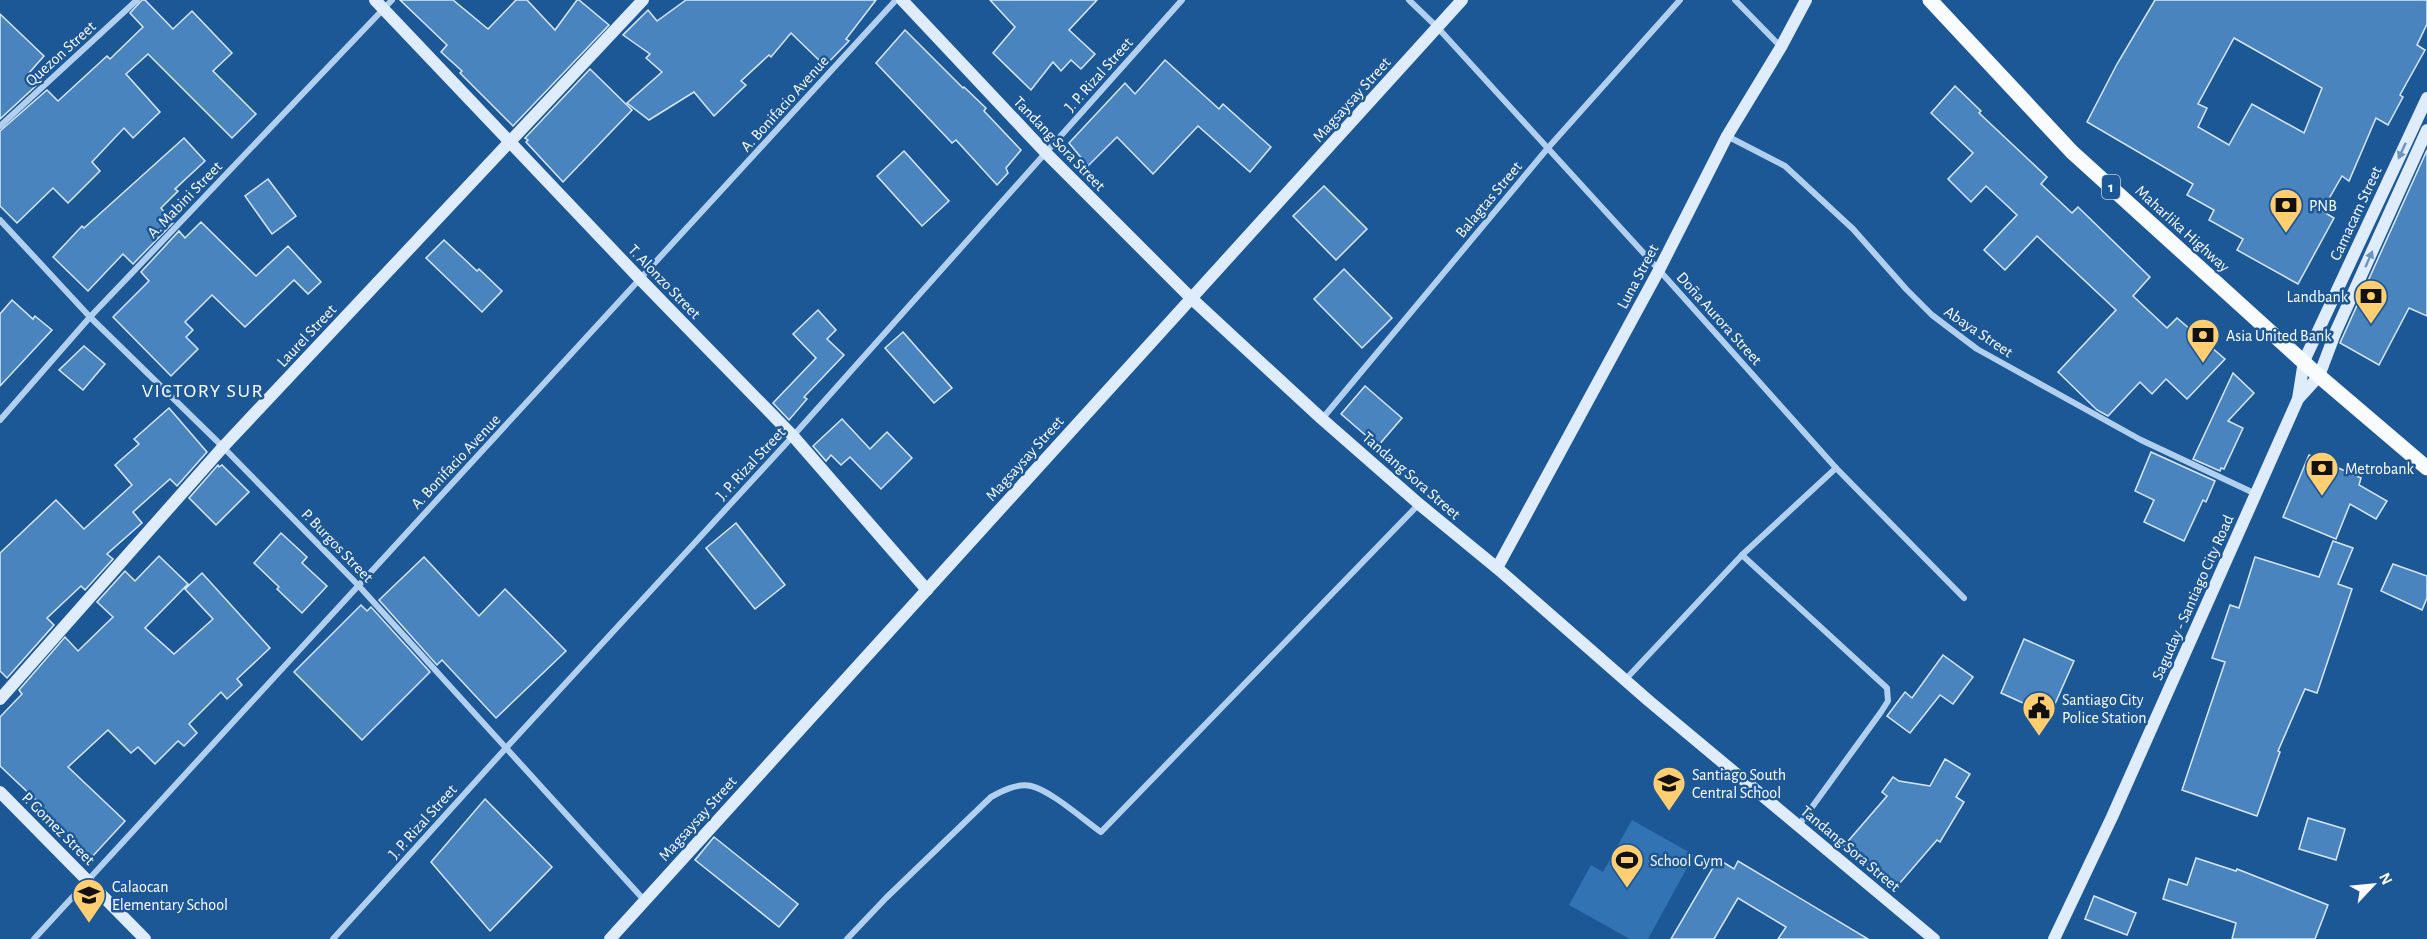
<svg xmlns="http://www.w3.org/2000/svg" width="2427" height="939" font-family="'Alegreya Sans',sans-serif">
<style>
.green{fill:#3273b3}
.building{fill:#4a84be;stroke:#d8e9fb;stroke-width:1.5;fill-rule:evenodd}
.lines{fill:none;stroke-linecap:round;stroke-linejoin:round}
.street{stroke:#b1d0ef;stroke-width:6}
.secondary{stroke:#deecfb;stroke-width:12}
.primary{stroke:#f9fcff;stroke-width:15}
.oneway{fill:#6a93be}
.labels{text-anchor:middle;stroke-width:5;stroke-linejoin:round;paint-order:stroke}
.shield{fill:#1d5896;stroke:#bbcde0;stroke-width:1.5}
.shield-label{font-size:15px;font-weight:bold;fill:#fff}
.street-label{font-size:16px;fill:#fff;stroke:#1d5896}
.poi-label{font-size:16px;fill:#fff;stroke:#1d5896;text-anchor:start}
.quarter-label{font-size:20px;letter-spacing:1.5px;fill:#fff;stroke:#1d5896}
</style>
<rect width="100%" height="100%" fill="#1d5896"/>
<!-- green -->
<path class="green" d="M1632 820 1694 855 1648 939H1630L1569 905 1591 865 1603 872Z"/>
<!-- building -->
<g class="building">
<path d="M142 0H145L173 29 192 11 232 53 213 71 256 114 232 138 148 54 126 74 160 112 133 138 124 128 92 162 100 171 68 203 53 188 17 223 0 206V131L47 90 58 101 107 56 110 59 143 27 130 13Z"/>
<path d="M400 0H453L488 29 516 0H527L555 30 577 0H579L609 25 513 126 460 73 462 71 441 52 447 45Z"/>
<path d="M686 0H876L846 39 849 41 825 66 791 33 771 57 769 55 741 81 746 85 714 116 694 92 649 120 627 103 662 72 646 58 650 54 623 35 648 10 657 21Z"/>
<path d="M990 0H1097L1069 30 1095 54 1081 69 1071 60 1061 71 1053 62 1031 90 993 53 1015 27Z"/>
<path d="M2155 0H2427V24L2417 45 2425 50 2400 95 2403 97 2388 125 2376 118 2349 181 2342 176 2322 211 2334 218 2298 284 2237 250 2243 239 2209 220 2214 210 2187 195 2193 184 2087 122 2117 64ZM2234 38 2322 88 2304 133 2252 104 2229 145 2198 127 2207 108 2198 104Z"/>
<path d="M0 14 44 56 29 73 39 83 0 119Z"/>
<path d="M905 30 963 88 964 87 986 108 984 111 1021 150 1006 168 1008 173 997 185 956 140 952 143 876 63Z"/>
<path d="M1165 60 1219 109 1223 104 1271 147 1250 172 1198 126 1153 174 1117 137 1088 166 1069 143 1125 83 1135 94Z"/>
<path d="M590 69 632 110 563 182 526 142 528 140 525 138Z"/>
<path d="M1955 86 1981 111 1979 113 2047 177 2041 184 2072 213 2078 207 2150 277 2133 296 2167 328 2177 318 2225 359 2187 399 2166 379 2152 394 2140 382 2108 416 2097 410 2058 372 2116 310 2037 236 2005 270 1984 250 2017 215 1986 186 1971 202 1948 179 1973 153 1931 113Z"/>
<path d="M184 138 205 161 175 189 178 191 161 208 173 223 133 264 123 254 88 291 53 257 82 226 84 228Z"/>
<path d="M2427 150V316L2409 308 2379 365 2340 343Z"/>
<path d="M904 151 949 201 922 226 877 176Z"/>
<path d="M268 179 296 216 272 234 245 196Z"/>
<path d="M1324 186 1367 229 1336 260 1293 216Z"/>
<path d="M201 222 256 276 288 246 321 282 308 294 294 280 245 327 212 295 185 322 193 330 186 337 198 349 171 376 113 317 149 281 141 272 179 231 185 238Z"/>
<path d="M444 240 477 271 479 269 502 291 482 312 426 258Z"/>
<path d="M1344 269 1392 318 1362 348 1314 299Z"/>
<path d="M12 300 33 319 35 316 52 330 0 386V314Z"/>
<path d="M818 310 836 330 827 339 844 355 804 397 807 399 789 420 773 403 816 358 793 334Z"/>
<path d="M903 332 952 388 934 403 885 348Z"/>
<path d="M84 346 105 364 83 390 59 370Z"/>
<path d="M2233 373 2254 393 2228 421 2243 428 2224 469 2221 468 2220 471 2193 459Z"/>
<path d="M1365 386 1402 418 1378 446 1341 414Z"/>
<path d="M169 408 207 452 177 486 170 479 133 512 142 523 107 554 113 559 85 590 81 586 47 618 54 625 7 678 0 671V553L56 500 84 529 132 485 115 465 139 444 134 439Z"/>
<path d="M842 419 870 449 887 432 912 458 881 489 850 457 841 465 831 455 826 461 813 446Z"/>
<path d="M2151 452 2215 481 2206 502 2203 500 2184 541 2144 522 2154 500 2135 491Z"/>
<path d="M2309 455 2361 478 2359 485 2387 501 2376 519 2350 504 2336 539 2283 517Z"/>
<path d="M218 465 219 467 222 465 249 492 216 525 189 498Z"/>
<path d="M736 523 785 585 755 609 706 548Z"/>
<path d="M281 533 307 557 302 563 327 586 302 613 277 589 279 587 254 563Z"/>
<path d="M2333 541 2353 548 2338 584 2352 589 2317 693 2305 689 2278 751 2280 752 2257 816 2182 790 2225 662 2212 658 2230 605 2239 608 2255 557 2319 577Z"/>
<path d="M159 556 188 584 145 628 174 654 213 619 185 589 202 573 270 648 237 679 242 685 227 699 221 692 189 724 197 733 184 746 178 741 155 764 138 747 131 753 108 730 68 767 125 821 91 858 33 804 37 801 0 766V717L22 694 19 690 65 637 78 651 113 617 97 602 125 571 135 581Z"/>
<path d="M424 557 479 616 505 589 566 651 496 718 442 660 437 665 379 600Z"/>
<path d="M2393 564 2427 576V598L2422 610 2381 591Z"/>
<path d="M361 605 367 611 371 607 430 672 362 740 294 672Z"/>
<path d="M2024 639 2074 661 2050 715 2001 693Z"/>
<path d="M1943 655 1973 677 1953 704 1940 695 1910 733 1887 716 1905 692 1912 698Z"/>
<path d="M1945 759 1970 774 1956 797 1964 802 1940 842 1937 840 1893 891 1843 847 1887 796 1882 792 1893 777 1899 781 1930 786Z"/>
<path d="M485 799 552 867 490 931 431 862Z"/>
<path d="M2308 818 2345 829 2336 860 2299 849Z"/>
<path d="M714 837 798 904 779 927 695 860Z"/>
<path d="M2196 858 2236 871 2237 869 2328 905 2315 939H2232L2236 923 2163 899 2169 879 2187 885Z"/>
<path d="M1718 859 1734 869 1738 861 1868 939H1778L1786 927 1738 898 1714 939H1671Z"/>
<path d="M2094 896 2136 913 2127 935 2085 919Z"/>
</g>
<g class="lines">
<!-- street -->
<g class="street">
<path d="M1409 0 1438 28 1659 270 1836 468 1964 598"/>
<path d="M1735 0 1781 47"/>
<path d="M0 126 137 0"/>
<path d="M1727 136 1785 166 1853 229 1906 289 1932 315 1977 349 2141 440 2256 494"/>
<path d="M0 220 90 317 223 447 358 585 645 901"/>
<path d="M1322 419 1547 149 1680 0"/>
<path d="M0 420 90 317 392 0"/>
<path d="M1742 555 1887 688 1888 701 1881 712 1799 825"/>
<path d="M1625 680 1742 555 1836 468"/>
<path d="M34 939 896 0"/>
<path d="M333 939 506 748 793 436 1182 0"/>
<path d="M847 939 886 898 991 797C1002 791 1017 783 1031 786 1050 790 1084 820 1101 832L1419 504"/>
</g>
<!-- secondary -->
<g class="secondary">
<path d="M375 0 641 280 793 436 927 590"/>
<path d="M902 0 1046 153 1191 298 1322 419 1419 504 1497 568 1649 701 1934 939"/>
<path d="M2298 399 2319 376 2336 331 2427 130"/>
<path d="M1497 568 1659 270 1727 136 1781 47 1806 0"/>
<path d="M0 699 223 447 643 0"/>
<path d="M0 792 145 939"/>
<path d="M610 939 1462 0"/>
<path d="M2054 939 2112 817 2298 399 2304 361 2427 98"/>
</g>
<!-- primary -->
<path class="primary" d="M1930 0 2072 152 2319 376 2427 468"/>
</g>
<!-- one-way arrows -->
<defs><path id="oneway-solid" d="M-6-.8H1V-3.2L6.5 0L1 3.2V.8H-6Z" transform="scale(1.5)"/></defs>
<g class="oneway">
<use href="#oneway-solid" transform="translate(2402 151) rotate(115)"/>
<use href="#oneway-solid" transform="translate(2369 259) rotate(-66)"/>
</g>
<!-- icons -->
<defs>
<g id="bank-pin" transform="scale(1.725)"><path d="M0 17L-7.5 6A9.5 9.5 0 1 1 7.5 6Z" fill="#fece70" stroke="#1d5896"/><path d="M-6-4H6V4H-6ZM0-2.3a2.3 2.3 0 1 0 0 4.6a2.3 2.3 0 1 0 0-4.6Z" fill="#111"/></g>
<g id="civic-pin" transform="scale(1.725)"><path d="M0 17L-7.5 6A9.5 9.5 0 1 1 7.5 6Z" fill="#fece70" stroke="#1d5896"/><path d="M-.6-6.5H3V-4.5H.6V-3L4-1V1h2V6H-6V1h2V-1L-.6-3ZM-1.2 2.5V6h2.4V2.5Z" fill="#111"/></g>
<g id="school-pin" transform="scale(1.725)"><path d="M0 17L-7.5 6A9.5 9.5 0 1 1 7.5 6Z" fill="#fece70" stroke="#1d5896"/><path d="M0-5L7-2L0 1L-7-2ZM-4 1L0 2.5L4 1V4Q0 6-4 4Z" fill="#111"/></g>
<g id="stadium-pin" transform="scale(1.725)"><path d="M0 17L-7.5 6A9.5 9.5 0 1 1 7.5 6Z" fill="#fece70" stroke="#1d5896"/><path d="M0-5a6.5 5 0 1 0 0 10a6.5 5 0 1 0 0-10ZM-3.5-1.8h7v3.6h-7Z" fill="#111"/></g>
</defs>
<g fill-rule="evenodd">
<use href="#bank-pin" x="2286" y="205"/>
<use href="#bank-pin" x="2371" y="296"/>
<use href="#bank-pin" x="2203" y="335"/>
<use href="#bank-pin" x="2322" y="468"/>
<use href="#civic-pin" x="2039" y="708"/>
<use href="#school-pin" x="1669" y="783"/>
<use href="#stadium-pin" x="1627" y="860"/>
<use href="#school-pin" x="89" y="895"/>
</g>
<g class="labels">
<!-- shield labels -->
<rect class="shield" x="2102" y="175" width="18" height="24" rx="4.5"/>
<g class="shield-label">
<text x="2111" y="192">1</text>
</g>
<!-- street labels -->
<g class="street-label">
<text transform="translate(60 53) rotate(-42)" y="6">Quezon Street</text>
<text transform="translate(1098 74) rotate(-48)" y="6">J. P. Rizal Street</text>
<text transform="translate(1351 99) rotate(-48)" y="6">Magsaysay Street</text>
<text transform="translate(784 103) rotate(-48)" y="6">A. Bonifacio Avenue</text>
<text transform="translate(1060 143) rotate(46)" y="6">Tandang Sora Street</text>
<text transform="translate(184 199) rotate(-46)" y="6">A. Mabini Street</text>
<text transform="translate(1488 199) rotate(-50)" y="6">Balagtas Street</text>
<text transform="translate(2355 213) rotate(-65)" y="6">Camacam Street</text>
<text transform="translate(2183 228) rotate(42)" y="6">Maharlika Highway</text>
<text transform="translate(1637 276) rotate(-62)" y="6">Luna Street</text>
<text transform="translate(665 281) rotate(46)" y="6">T. Alonzo Street</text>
<text transform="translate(1720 318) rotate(48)" y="6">Doña Aurora Street</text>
<text transform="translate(1979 331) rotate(34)" y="6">Abaya Street</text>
<text transform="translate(306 335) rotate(-47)" y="6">Laurel Street</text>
<text transform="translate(1024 458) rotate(-48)" y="6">Magsaysay Street</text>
<text transform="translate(455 461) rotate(-47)" y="6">A. Bonifacio Avenue</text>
<text transform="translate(750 463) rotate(-47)" y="6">J. P. Rizal Street</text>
<text transform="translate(1412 475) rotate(41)" y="6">Tandang Sora Street</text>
<text transform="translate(338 545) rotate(46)" y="6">P. Burgos Street</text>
<text transform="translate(2192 597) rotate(-66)" y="6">Saguday - Santiago City Road</text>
<text transform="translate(697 818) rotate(-48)" y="6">Magsaysay Street</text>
<text transform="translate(422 821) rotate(-48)" y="6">J. P. Rizal Street</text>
<text transform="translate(59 828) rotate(45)" y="6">P. Gomez Street</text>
<text transform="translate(1851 848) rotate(40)" y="6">Tandang Sora Street</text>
</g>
<!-- poi labels -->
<g class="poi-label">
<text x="2309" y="211">PNB</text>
<text x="2348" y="302" text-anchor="end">Landbank</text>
<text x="2226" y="341">Asia United Bank</text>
<text x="2345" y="474">Metrobank</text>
<text x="2062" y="705">Santiago City<tspan x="2062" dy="18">Police Station</tspan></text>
<text x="1692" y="780">Santiago South<tspan x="1692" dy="18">Central School</tspan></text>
<text x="1650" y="866">School Gym</text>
<text x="112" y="892">Calaocan<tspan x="112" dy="18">Elementary School</tspan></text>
</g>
<!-- quarter labels -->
<g class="quarter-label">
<text x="203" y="397">VICTORY SUR</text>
</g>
</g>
<!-- north arrow -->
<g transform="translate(2373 885) rotate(64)" stroke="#1d5896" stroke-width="4.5" paint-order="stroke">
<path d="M0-4.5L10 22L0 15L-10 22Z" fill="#ffffff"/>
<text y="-9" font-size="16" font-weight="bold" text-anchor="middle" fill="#ffffff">N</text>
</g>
</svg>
